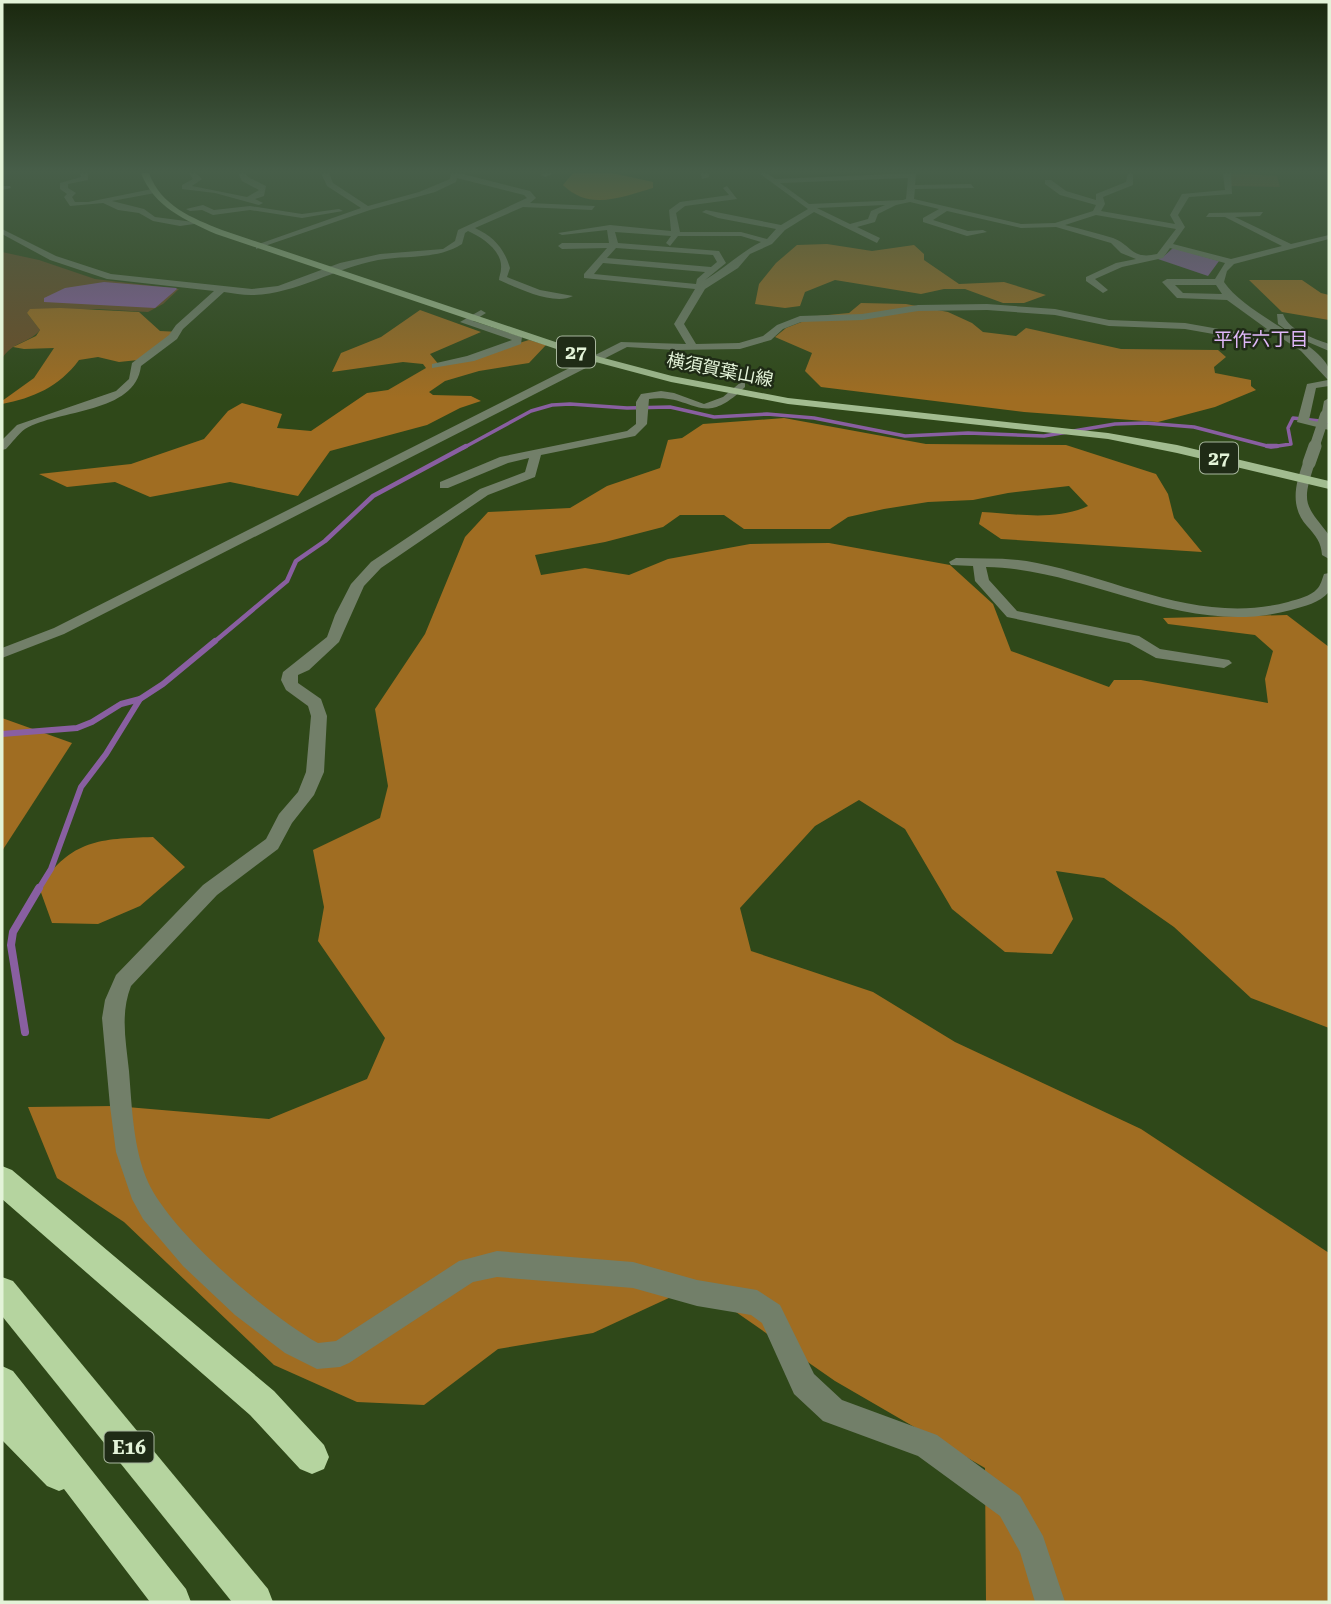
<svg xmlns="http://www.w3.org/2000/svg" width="1331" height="1604" font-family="'Roboto Serif','Noto Sans JP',serif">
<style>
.green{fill:#6b4e28}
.forest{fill:#a06d22}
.water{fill:#895fa1}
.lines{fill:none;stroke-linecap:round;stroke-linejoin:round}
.stream-far3{stroke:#895fa1;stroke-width:3.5}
.stream-far2{stroke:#895fa1;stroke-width:4.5}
.stream-far1{stroke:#895fa1;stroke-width:6}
.stream{stroke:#895fa1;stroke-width:8}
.minor{fill:#727f69;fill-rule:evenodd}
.major{fill:#a2bc90;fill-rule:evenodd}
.highway{fill:#b5d49f;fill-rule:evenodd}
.minor-bridge-far1{stroke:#727f69;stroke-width:10}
.minor-bridge{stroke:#727f69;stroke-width:13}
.labels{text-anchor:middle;stroke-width:5;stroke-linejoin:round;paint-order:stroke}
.far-street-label{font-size:18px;fill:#e3f3d8;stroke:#1f2b16}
.far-neighbourhood-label{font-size:19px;fill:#e0b7f9;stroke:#1f2b16}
.shield{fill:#1f2b16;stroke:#a8b79e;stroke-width:2}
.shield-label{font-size:19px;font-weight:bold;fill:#e3f3d8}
</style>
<rect width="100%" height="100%" fill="#2f4819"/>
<!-- green -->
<g class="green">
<path d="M1231 173 1277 176 1280 187 1230 186Z"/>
<path d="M2 252 39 260 95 279 179 289 163 304 148 312 96 309 27 313 40 330C30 343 11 342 2 359Z"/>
</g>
<!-- forest -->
<g class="forest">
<path d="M573 173H612L653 182V188C622 197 589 211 563 185Z"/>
<path d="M827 244 872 251 914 245 924 254V260L959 284 1004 282 1046 295 1024 303H1003L965 289H944L921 294 835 280 805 292 800 306 785 308 755 304 759 284 776 263 797 245Z"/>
<path d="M1249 280H1302L1321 293 1329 295V320L1282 312Z"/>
<path d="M861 303 906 304 948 312 972 323 983 332 1016 336 1026 328 1121 349 1218 350 1226 357 1214 367 1215 373 1251 380V386L1256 390 1215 407 1158 422 1024 412 821 387 805 371 812 353 775 337 786 328 817 316 849 313Z"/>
<path d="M60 308 139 312 160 331 180 332 138 360 119 362 98 357 79 360C59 387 33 398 2 404V401L34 378 54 348 24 349 13 347 36 336 40 330 27 313 30 309Z"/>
<path d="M420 310 481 332 430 354 440 366 529 340 546 345 529 363 479 371 445 381 429 392 433 395 471 396 481 401 460 408 427 425 330 451 298 496 230 482 150 497 115 482 67 487 39 474 131 464 204 439 228 411 242 403 282 414 277 428 311 431 367 393 388 390 426 368 423 364 403 362 332 372 341 353 381 337Z"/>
<path d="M784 418 926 444 1066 445 1156 474 1168 494 1174 518 1202 552 1001 539 979 524 982 512C1017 514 1056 521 1088 506L1069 486 1008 493 973 500 928 502 884 509 848 517 830 529H744L724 515H680L663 527 605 542 535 555 541 575 585 568 629 575 668 559 750 544 829 543 950 565 993 604 1011 651 1109 687 1114 680H1141L1268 703 1265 679 1273 651 1255 635 1168 624 1163 618 1287 615 1329 647V1028L1251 998 1174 927 1104 878 1056 871 1073 919 1052 954 1005 952 952 909 905 829 859 800 815 826 740 908 751 951 873 992 955 1042 1141 1129 1329 1253V1602H986L985 1468 835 1381 697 1285 593 1333 498 1349 424 1405 357 1402 274 1365 124 1222 57 1178 28 1107 115 1106 269 1119 367 1079 385 1038 318 941 324 907 313 850 380 818 388 786 375 709 425 634 465 537 488 512 570 508 607 486 660 468 668 440 682 438 703 424Z"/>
<path d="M2 718 72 743 2 851Z"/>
<path d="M153 837 185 867 140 906 98 924 52 923 39 887C73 839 99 839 153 837Z"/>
</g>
<!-- water -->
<g class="water">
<path d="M1173 248 1219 261 1208 276 1155 258 1163 257Z"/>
<path d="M104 282 176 288 177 289 155 308 44 302V298L65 288Z"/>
</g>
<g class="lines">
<!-- stream-far3 -->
<path class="stream-far3" d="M463 448 531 411 552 405 570 404 627 408 670 407 714 417 767 414 814 418 905 436 968 433 1044 436 1115 424 1145 423 1194 427 1271 447 1291 444 1288 428 1293 418 1329 422"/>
<!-- stream-far2 -->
<g class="stream-far2">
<path d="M1267 446H1277"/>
<path d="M213 643 287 581 296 561 325 541 373 496 466 446"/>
</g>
<!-- stream-far1 -->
<g class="stream-far1">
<path d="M2 734 77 728 92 722 121 704 140 699 163 684 215 641"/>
<path d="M38 890 51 869 81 787 106 754 140 699"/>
</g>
<!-- stream -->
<path class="stream" d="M25 1032 11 945 13 932 39 888"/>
<!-- minor -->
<g class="minor">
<path d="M80 173H88V180L68 184V188L76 193 72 197 75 202H88L152 189 155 193 112 201 144 209 155 217 201 223 180 226 153 221 139 213 118 210 103 203 70 206 64 197 67 194 60 189V183L81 177Z"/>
<path d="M189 173H196L202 179 192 186 247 197 259 190 242 181 238 173H245L248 177 266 186 264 196 255 199 263 203 259 205 215 193 182 189V185L193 179Z"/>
<path d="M321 173H329L333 183 368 206 419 192 450 179 451 173H459L530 191 536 198 530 203 595 206 592 210 523 207 475 228C494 237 504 248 510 268L507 277 540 290 573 296C554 306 517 288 499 280 499 276 501 273 501 269 503 251 482 237 468 231L465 233 462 244C437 260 406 255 378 260 335 268 294 295 251 295 242 295 233 293 224 292L183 329 177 339 141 366C135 414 59 409 25 429 18 434 12 443 6 449L2 450V440L17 425 116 391 129 379 132 363 169 335 176 325 214 291 107 279 50 260 2 234V229L56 256 111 274 252 289 278 286 340 263 380 254 443 249 455 241 458 230 527 198 524 195 457 178 456 182 435 192 370 210 256 249V245L361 208 327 186Z"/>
<path d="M543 173H555L545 177 541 175Z"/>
<path d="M701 173H709V177L702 179Z"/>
<path d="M759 173H767L775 179 916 173 915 185 971 184 974 188 915 189 914 199 1021 224 1055 223 1093 211 1096 205 1060 195 1045 184V180H1051L1066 191 1096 200V194L1126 182 1128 173H1133V185L1103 197 1105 204 1101 211 1175 224 1170 215 1182 194 1225 190 1223 173H1231L1232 194 1189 197 1178 215 1185 227 1173 244 1231 259 1282 246 1225 217H1206L1209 213 1263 212 1260 216 1235 217 1291 244 1329 235V239L1234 264 1227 271 1224 282C1246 315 1320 342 1329 369 1331 374 1329 381 1329 386L1316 388 1309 420 1329 424V430L1297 422 1307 384 1328 380 1301 351 1274 333 1267 338 1253 341 1185 329 1109 326 1055 315 987 310 918 311 862 320 801 322 783 329 771 340 740 349 675 350 627 347 64 634 2 658V648L54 628 621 342 686 344 674 324 695 289 584 278V274L607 248 562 249 558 246 562 243H609L607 230 562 235 558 233 610 225 671 231 669 210 680 202 729 195 723 188 727 186 737 199 685 206 676 213 680 232H741L767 239 776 229 718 218 702 212 706 210 781 225 808 209ZM908 178 906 199 903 200 809 204 780 183ZM910 202 939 209 923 218V222L967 236 987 232 983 230 968 231 933 220 947 211 1021 228 1056 227 1111 243 1121 253 1136 259 1116 263 1086 277V281L1103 293 1108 290 1095 279 1122 267 1163 258 1170 248 1225 263 1215 279H1167L1162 282 1177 298 1227 300 1267 329 1253 335 1185 323 1109 320 1055 309 987 304 918 305 862 314 800 316 777 325 763 336 739 343 696 344 684 324 705 289 738 268 750 254 772 244 785 230 814 212 877 243 880 238 857 227 875 222 878 214 896 205ZM885 205 871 211 868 219 850 224 817 208ZM1096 215 1176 229 1157 254C1131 260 1132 245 1113 238 1097 233 1081 229 1065 225ZM615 232 671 236 666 243 670 246 678 236H741L761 242C741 252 725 268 705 280L726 263 719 251 618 243ZM616 248 713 255 717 262 711 267 607 258ZM603 263 705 272 697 279 696 284 594 274ZM1175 285H1216L1222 294 1183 293Z"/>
<path d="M2 186H10L11 188 2 190Z"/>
<path d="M203 205 214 210 250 206 302 214 339 209 343 211 302 218 250 210 213 215 202 210 190 211 186 209Z"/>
<path d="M481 310 486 313 473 321 522 337 521 344 474 361 432 368V364L467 356 512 340 460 322Z"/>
<path d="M1277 314H1283C1289 331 1313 338 1329 344V351L1294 336 1278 324Z"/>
<path d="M741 382 745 383V387C700 431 695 393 649 399L647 424 635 436 541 455 535 477 488 495 381 568 364 586 339 642 309 670 298 675V683L321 699 327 716 324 772 314 795 292 823 278 849 217 895 131 986C120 1014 126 1042 129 1071 132 1107 133 1148 148 1182 172 1234 268 1315 318 1343L336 1341 459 1261 497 1251 633 1262 697 1280 757 1290 780 1305 814 1374 842 1400 937 1435 1020 1496 1043 1536 1065 1602H1035L1020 1552 1000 1516 918 1456 823 1421 794 1394 762 1323 751 1315 697 1306 633 1288 497 1277 473 1282 349 1363 340 1367 317 1369 285 1353 235 1315 183 1266 143 1219 132 1199 116 1152 110 1106 102 1018 105 1000 116 975 203 885 266 839 279 814 298 792 306 772 311 716 308 706 286 690 281 680 283 672 327 637 335 615 351 584 371 562 480 489 525 472 529 458 508 463 448 488H440V482L500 457 627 431 636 424V402L641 394 661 391 674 393 704 404 723 397Z"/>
<path d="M1329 398V417H1321L1324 401Z"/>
<path d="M1309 459 1315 463C1301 504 1305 504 1329 535V559L1322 555C1321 542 1316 536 1307 526 1290 507 1295 485 1303 463Z"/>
<path d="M956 558C983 559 1010 557 1037 563 1121 580 1201 625 1288 602 1298 599 1311 596 1317 589 1321 585 1322 579 1324 574L1329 573V592C1319 603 1305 606 1291 610 1185 639 1091 569 986 567L989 580 1017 611 1139 636 1160 649 1229 660 1232 663 1224 668 1156 658 1129 643 1007 617 975 581 973 566 951 565 949 562Z"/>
</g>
<!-- major -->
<path class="major" d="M141 173H149C161 206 192 218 222 230L600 357 672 376 788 398 1108 433 1177 445 1329 481V489L1177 453 1108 439 788 404 671 382 592 361 216 234C185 220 154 207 141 173Z"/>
<!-- highway -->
<g class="highway">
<path d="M2 1166 12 1170 274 1391 324 1445 329 1457 324 1469 312 1474 300 1469 250 1415 2 1199Z"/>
<path d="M2 1277 13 1281 268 1589 273 1602H232L2 1316Z"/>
<path d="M2 1366 13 1371 186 1589 191 1602H150L64 1489 59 1491 47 1486 2 1440Z"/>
</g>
<!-- minor-bridge-far1 -->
<path class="minor-bridge-far1" d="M1314 448 1325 415"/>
<!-- minor-bridge -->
<path class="minor-bridge" d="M1309 463 1315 446"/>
</g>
<!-- sky -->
<linearGradient id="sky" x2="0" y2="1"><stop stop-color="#1a280e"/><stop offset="0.43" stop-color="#475e49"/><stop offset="1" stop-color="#475e49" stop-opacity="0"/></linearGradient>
<rect width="1331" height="398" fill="url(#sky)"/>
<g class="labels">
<!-- far-street labels -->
<g class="far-street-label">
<text transform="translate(720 370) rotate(11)" y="6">横須賀葉山線</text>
</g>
<!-- far-neighbourhood labels -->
<g class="far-neighbourhood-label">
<text x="1261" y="346">平作六丁目</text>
</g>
<!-- shield labels -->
<g class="shield">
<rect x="557" y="336.5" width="38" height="31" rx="5"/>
<rect x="1200" y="442.5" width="38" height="31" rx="5"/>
<rect x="104.5" y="1431.5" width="49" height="31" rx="5"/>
</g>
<g class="shield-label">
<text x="576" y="359">27</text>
<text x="1219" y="465">27</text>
<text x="129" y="1454">E16</text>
</g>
</g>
<!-- border -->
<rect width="1331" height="1604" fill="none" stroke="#e3f3d8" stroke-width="7"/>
</svg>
